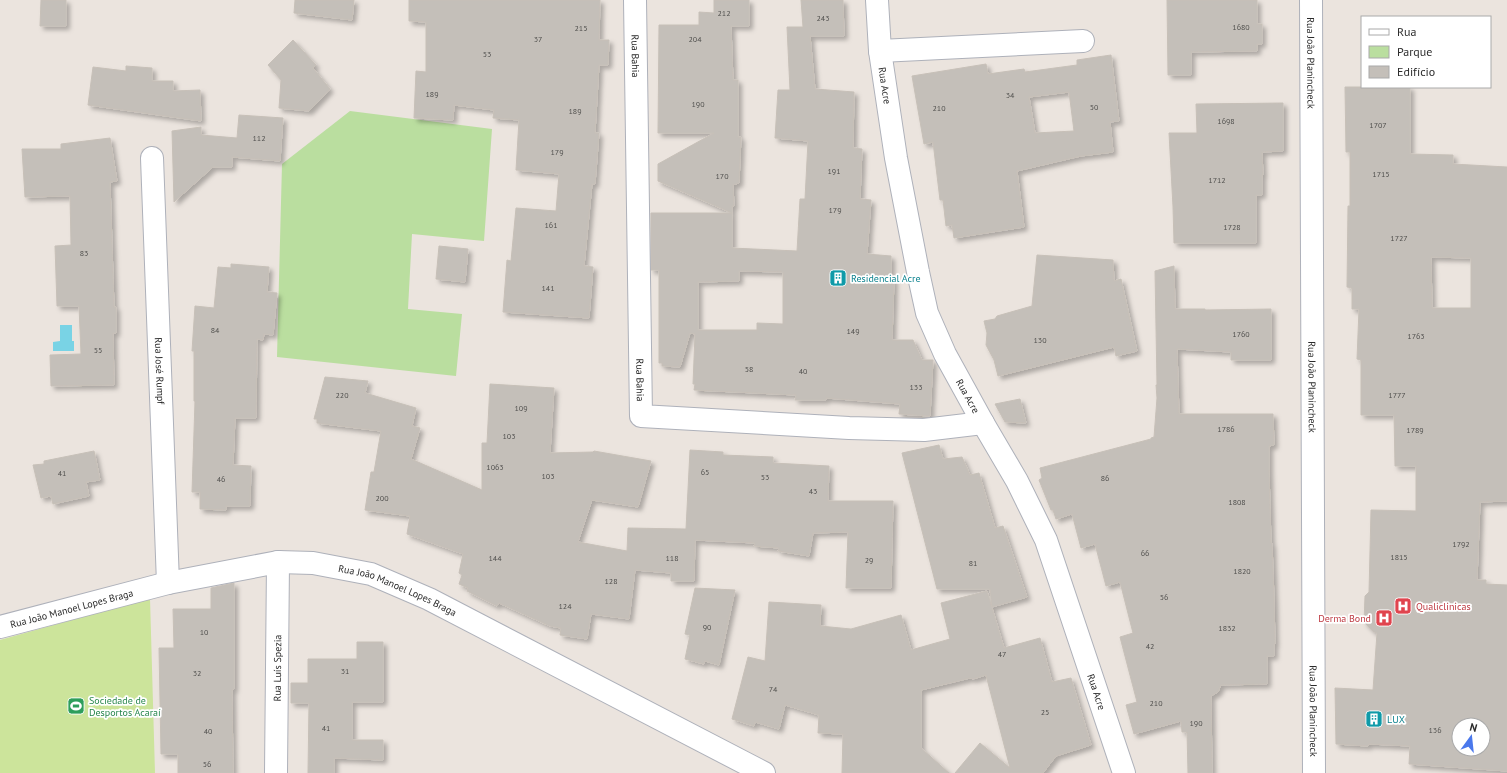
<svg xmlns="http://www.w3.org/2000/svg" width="1507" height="773" font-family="'PT Sans',sans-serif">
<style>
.green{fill:#bade9f}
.pitch{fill:#cce49b}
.water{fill:#79d3e5}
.building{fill:#c4bfb9;stroke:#c7c0b8;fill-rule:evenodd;filter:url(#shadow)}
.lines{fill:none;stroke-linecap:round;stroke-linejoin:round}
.street-casing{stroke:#aeb1ba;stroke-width:24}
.secondary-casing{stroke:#aeb1ba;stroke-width:24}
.street{stroke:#fff;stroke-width:22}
.secondary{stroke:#fff;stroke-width:22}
.labels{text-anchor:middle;stroke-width:3.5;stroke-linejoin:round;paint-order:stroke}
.number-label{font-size:8px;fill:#51504e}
.street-label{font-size:10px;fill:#2b2b2b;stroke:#fff}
.culture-label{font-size:10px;fill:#0d838f;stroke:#fff;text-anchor:start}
.health-label{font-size:10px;fill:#be3a42;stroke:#fff;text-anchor:start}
.leisure-label{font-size:10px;fill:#27864d;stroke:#fff;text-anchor:start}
</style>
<defs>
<filter id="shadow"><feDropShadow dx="3.5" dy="3.5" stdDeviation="2" flood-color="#0004"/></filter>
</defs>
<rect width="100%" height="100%" fill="#ebe4de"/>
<!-- green -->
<path class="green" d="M350 111 492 129 484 241 412 234 408 309 462 314 456 376 277 357 282 164Z"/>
<!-- pitch -->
<path class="pitch" d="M150 598 155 773H0V640Z"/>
<!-- water -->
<path class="water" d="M60 325H72V341H74V351H53V342L60 341Z"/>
<!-- building -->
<g class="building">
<path d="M41 0H66V26H40Z"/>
<path d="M295 0H354L352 20 294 13Z"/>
<path d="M409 0H600L599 40H609L608 65H599L595 133H599L595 184H592L584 266 593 267 589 318 503 312 507 260 511 261 516 208 556 211 559 174 516 170 519 120 493 118 494 110 454 105 453 120 414 118 416 71 426 72V22L409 21Z"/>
<path d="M714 0H749V26H731L733 80H738V137H741L739 183 733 185 734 206H732V213L658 181V164L714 133H658L659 25H699V12L714 13Z"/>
<path d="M801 0H843L844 36H810L815 89 854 92 853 148 862 149 860 199 871 200 867 254 891 256V276L894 280 892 340H913L922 360H933L930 416 899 414 900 404 826 398V400H795L796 395 694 390 695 384H693L695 334 690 333 680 367 662 366V363H659V270H651V213H732V248L797 251 800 199H805L808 141 775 138 778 90H790L787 27H803ZM739 271 783 272V324L757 323V330H698V282L739 281Z"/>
<path d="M1167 0H1257V24H1262V44H1257V51L1191 52V75H1168Z"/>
<path d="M293 40 316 65 313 68 330 89 309 111 279 108 281 80 268 65Z"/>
<path d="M1111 55 1119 121 1110 122 1113 152 1081 156 1017 171 1024 227 954 238 952 225 946 226 943 200H940L933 142 924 144 912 76 986 64 988 74 1024 69 1025 72 1077 65V60ZM1069 92 1074 131 1035 133 1029 97Z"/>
<path d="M126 66 152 68V81H173V91L200 90 201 121 88 105 93 67 126 71Z"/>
<path d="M1345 87H1410V154L1453 155V164L1507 167V501L1480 502 1477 580H1486V584L1507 585V771L1409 764 1410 746 1369 744 1368 746 1336 744 1335 688 1373 690 1377 633 1374 632 1364 622 1365 596 1369 592 1371 510 1416 511V466H1395L1394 415H1361V360L1357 359 1359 309H1352V288L1347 287 1348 206H1350V152H1346ZM1431 257 1471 258V308H1432ZM1459 725H1483V749H1459Z"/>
<path d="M1283 103V151L1262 152 1263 175H1262V195H1256V243H1174L1173 207 1169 133H1197L1196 104Z"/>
<path d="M239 115 283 118 280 161 232 157V167H213L174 202 172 131 201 127V135L237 138Z"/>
<path d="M110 138 117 181 110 182 114 307H116V333H113L114 385 51 386 50 355 81 354 79 306H57L55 246 71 245 70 196 25 197 22 149H61V144Z"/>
<path d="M439 246 468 249 465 282 436 279Z"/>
<path d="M1037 255 1113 260 1114 281 1121 279 1137 351 1116 356 1114 347 998 376 994 360 986 345 987 333 984 321 995 319 997 316 1032 306Z"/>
<path d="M231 264 269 267 267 292 277 293 273 335 264 334 263 340 257 339 256 418H235L233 465 251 466 250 506H226V510L200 509V492H192L195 401H194V351H192L195 306 214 308 218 267 231 268Z"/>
<path d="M1174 266 1175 309H1205V310L1271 309V360H1231V352L1177 349 1179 414H1273L1274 445 1269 446V470L1271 543H1272L1274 599 1275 644H1274V656H1267V684L1221 685 1218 692 1211 696 1212 773H1188L1187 732H1182L1181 721 1134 734 1126 705 1137 702 1120 637 1133 633 1120 582 1106 586 1095 544 1081 548 1072 514 1056 519 1053 510H1051L1039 480 1042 478 1040 468 1151 439V438L1154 437 1157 398 1156 385H1157L1155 271Z"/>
<path d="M325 377 368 381 365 393 416 408 412 426 420 428 411 459 482 490V443H487L490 384 554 388 550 453 593 452 594 451 651 461 638 507 592 500 578 542 627 551 628 528 686 529 690 450 723 452V455L773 457V463L829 466 828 501H893L891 588H846L848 532 813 533 809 556 778 551 779 548 754 546 755 543 695 540 694 581H671V573L635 570 629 619 591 614 587 639 560 635 561 628 550 626 499 603 497 606 467 591 468 588 459 584 462 575 459 573 463 554 407 534 410 516 365 510 371 472H374L381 431 317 423V419H314Z"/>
<path d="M1020 399 1026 423 1005 422 995 404Z"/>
<path d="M939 445 943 459 962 457 970 475 979 473 995 528 1003 526 1027 597 992 607 990 589H937L902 453Z"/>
<path d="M94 451 100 480 86 482 89 496 53 504 51 496 41 498 33 465 44 464V461Z"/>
<path d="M234 583V689L232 690 233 773H178V754H161L159 648H174L173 609H211V588Z"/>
<path d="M695 588 735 590 719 665 705 661 704 664 685 659 690 635 685 634Z"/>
<path d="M987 591 1004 648 1040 638 1052 682 1071 678 1091 745 1056 756 1043 773H955L980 743 1010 768 986 675 973 679 970 678 921 690V748L949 773H842L843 734 818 733 819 715 785 705 779 729 755 722 754 726 732 719 748 657 765 661 769 602 821 605 820 626 851 629 901 615 911 650 950 639 941 603Z"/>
<path d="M357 642H383V702H352V740H383V760L334 758V773H308L309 703H291V683H308V659H357Z"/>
</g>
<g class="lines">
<!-- street casing -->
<g class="street-casing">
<g id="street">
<path id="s1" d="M635 0 641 416 849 428 924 430 983 423"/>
<path id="s2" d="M877 0 880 51 896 158 918 272 927 313 945 354 983 423 1017 481 1046 540 1124 773"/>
<path d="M880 51 1083 41"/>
<path id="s3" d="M152 158 168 583"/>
<path id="s4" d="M0 627 168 583 278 562 313 563 371 574 429 599 764 773"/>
<path id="s5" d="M276 773 278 562"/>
</g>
</g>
<!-- secondary casing -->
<g class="secondary-casing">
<g id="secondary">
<path id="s6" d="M1311 0 1314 773"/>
</g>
</g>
<!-- street -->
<use href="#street" class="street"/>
<!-- secondary -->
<use href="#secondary" class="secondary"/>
</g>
<!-- icons -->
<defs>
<g id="building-square" transform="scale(0.9)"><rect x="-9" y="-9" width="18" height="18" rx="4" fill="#0f9aa8" stroke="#fff"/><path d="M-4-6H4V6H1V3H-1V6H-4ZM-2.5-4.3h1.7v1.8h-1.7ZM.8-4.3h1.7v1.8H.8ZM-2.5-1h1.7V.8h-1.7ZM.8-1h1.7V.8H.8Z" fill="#fff"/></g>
<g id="hospital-square" transform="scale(0.9)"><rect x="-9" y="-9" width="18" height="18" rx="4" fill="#e0444e" stroke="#fff"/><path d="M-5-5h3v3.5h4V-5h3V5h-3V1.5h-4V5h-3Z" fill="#fff"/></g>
<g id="stadium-square" transform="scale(0.9)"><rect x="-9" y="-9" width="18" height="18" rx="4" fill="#2e9e5b" stroke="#fff"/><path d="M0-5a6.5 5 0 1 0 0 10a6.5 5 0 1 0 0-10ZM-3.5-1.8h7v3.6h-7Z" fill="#fff"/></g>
</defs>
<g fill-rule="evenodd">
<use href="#building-square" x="838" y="278"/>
<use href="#hospital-square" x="1403" y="606"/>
<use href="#hospital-square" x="1384" y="618"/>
<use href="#stadium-square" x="76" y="706"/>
<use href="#building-square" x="1374" y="719"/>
</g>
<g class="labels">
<!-- number labels -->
<g class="number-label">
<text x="724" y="16">212</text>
<text x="823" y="21">243</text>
<text x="1241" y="30">1680</text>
<text x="581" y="31">215</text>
<text x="538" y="42">37</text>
<text x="695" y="42">204</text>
<text x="487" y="57">53</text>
<text x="432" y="97">189</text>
<text x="1010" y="98">34</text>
<text x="698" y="107">190</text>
<text x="1094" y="110">50</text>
<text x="939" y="111">210</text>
<text x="575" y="114">189</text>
<text x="1226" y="124">1698</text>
<text x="1378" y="128">1707</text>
<text x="259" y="141">112</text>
<text x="557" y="155">179</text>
<text x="834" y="174">191</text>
<text x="1381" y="177">1715</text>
<text x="722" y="179">170</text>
<text x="1217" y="183">1712</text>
<text x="835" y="213">179</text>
<text x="551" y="228">161</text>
<text x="1232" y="230">1728</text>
<text x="1399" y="241">1727</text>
<text x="84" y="256">83</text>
<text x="548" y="291">141</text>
<text x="215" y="333">84</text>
<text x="853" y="334">149</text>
<text x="1241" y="337">1760</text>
<text x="1416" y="339">1763</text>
<text x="1040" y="343">130</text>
<text x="98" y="353">55</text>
<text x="749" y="372">58</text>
<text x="803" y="374">40</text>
<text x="916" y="390">133</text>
<text x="342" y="398">220</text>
<text x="1397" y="398">1777</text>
<text x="521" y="411">109</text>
<text x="1226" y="432">1786</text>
<text x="1415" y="433">1789</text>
<text x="509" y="439">103</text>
<text x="495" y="470">1063</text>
<text x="705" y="475">65</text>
<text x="62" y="476">41</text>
<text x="548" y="479">103</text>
<text x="765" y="480">53</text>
<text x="1105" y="481">86</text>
<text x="221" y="482">46</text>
<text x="813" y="494">43</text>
<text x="382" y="501">200</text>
<text x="1237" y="505">1808</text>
<text x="1461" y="547">1792</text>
<text x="1145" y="556">66</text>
<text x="1399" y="560">1815</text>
<text x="495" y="561">144</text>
<text x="672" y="561">118</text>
<text x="869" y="563">29</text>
<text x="973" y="566">81</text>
<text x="1242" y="574">1820</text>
<text x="611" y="584">128</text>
<text x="1164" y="600">56</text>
<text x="565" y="609">124</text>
<text x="707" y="630">90</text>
<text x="1227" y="631">1832</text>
<text x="204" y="635">10</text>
<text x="1150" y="649">42</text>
<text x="1002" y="657">47</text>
<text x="345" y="674">31</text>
<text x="197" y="676">32</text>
<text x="773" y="692">74</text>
<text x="1156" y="706">210</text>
<text x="1045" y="715">25</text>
<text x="1196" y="726">190</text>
<text x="326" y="731">41</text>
<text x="1435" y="733">136</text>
<text x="208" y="734">40</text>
<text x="207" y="767">56</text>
</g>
<!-- street labels -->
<g class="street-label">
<text dy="4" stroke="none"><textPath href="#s1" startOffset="56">Rua Bahia</textPath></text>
<text dy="4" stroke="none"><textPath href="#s6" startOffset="63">Rua João Planincheck</textPath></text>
<text dy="4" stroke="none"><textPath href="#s2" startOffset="86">Rua Acre</textPath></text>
<text dy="4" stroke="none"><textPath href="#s3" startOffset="213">Rua José Rumpf</textPath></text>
<text dy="4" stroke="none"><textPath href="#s1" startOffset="380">Rua Bahia</textPath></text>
<text dy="4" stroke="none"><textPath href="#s6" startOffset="387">Rua João Planincheck</textPath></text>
<text dy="4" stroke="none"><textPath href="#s2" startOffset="410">Rua Acre</textPath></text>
<text dy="4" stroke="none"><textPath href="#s4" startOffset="410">Rua João Manoel Lopes Braga</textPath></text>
<text dy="4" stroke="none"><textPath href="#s4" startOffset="74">Rua João Manoel Lopes Braga</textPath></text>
<text dy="4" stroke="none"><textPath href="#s5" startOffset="105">Rua Luís Spezia</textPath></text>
<text dy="4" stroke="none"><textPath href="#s2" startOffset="734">Rua Acre</textPath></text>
<text dy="4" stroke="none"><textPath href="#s6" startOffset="711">Rua João Planincheck</textPath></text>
</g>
<!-- culture labels -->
<g class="culture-label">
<text x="851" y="282">Residencial Acre</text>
<text x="1387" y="723">LUX</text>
</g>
<!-- health labels -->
<g class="health-label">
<text x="1416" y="610">Qualiclinicas</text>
<text x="1371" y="622" text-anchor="end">Derma Bond</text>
</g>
<!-- leisure labels -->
<g class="leisure-label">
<text x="89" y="704">Sociedade de<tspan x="89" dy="12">Desportos Acaraí</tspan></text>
</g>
</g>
<!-- legend -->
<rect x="1361" y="16" width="130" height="72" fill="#ffffff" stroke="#aaaaaa"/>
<rect x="1369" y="29" width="20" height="6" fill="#ffffff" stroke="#aaaaaa"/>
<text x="1397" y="36" font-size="12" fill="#2b2b2b">Rua</text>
<rect x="1369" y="46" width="20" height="12" fill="#bade9f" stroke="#aaaaaa"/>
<text x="1397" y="56" font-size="12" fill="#2b2b2b">Parque</text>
<rect x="1369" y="66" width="20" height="12" fill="#c4bfb9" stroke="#aaaaaa"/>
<text x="1397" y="76" font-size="12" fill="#2b2b2b">Edifício</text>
<!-- north arrow -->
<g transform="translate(1471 737) rotate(15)"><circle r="19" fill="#ffffff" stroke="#aaaaaa"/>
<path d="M0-3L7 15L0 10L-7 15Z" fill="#4a78ec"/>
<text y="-6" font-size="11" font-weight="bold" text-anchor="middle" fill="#2b2b2b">N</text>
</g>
</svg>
